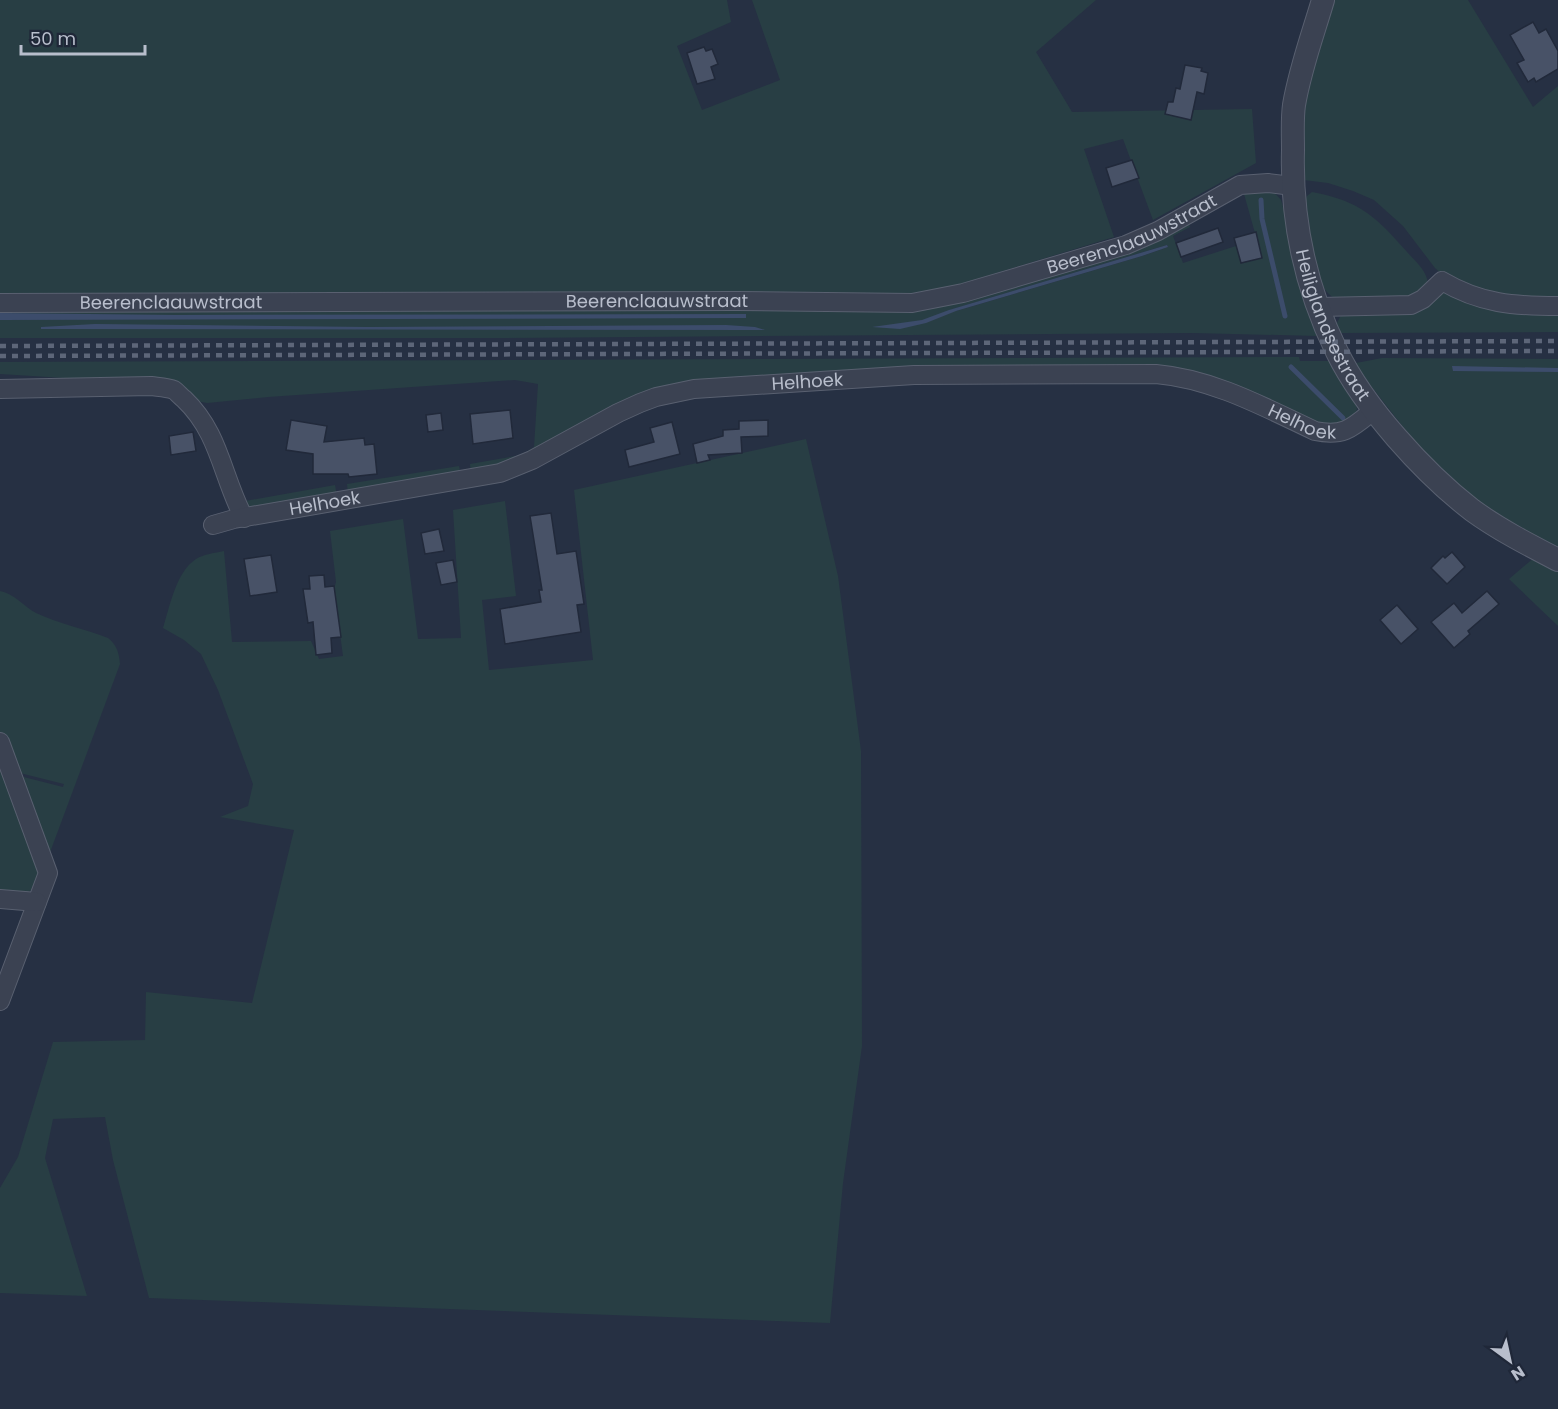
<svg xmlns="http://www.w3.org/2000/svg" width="1558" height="1409" font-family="Poppins,sans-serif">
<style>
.green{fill:#283e44;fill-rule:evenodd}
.water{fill:#3c4c6b}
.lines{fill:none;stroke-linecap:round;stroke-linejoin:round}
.stream{stroke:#3c4c6b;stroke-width:5}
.building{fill:#485267;stroke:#21293a;stroke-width:1.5}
.minor-casing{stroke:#596070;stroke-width:20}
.tertiary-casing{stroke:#596070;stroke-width:24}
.minor{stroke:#3b4252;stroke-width:18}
.tertiary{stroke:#3b4252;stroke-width:22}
.rail{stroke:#5d6679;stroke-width:4.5;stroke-dasharray:6 6;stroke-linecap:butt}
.labels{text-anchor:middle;stroke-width:6;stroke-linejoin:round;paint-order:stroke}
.street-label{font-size:18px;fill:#b8becc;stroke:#1f2738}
</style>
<rect width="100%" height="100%" fill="#263043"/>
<!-- green -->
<g class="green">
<path d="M0 0H727L731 22 677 46 702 110 780 80 752 0H1096L1036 52 1072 112 1252 109 1256 163 1153 220 1123 139 1084 149 1114 237 915 298H0Z"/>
<path d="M1333 0H1468L1533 107 1558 86V300H1517L1446 278 1435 268 1403 226 1374 200 1353 191 1328 183 1304 180 1302 123 1312 72Z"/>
<path d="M1246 189 1274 192 1281 200 1318 336 1193 333 498 338H0V309L895 310 1189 223 1190 227 1173 236 1183 263 1236 246 1241 263 1262 258 1244 194ZM1167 245 1168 247 1142 256 956 311 950 310Z"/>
<path d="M1312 192C1361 201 1376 217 1408 253 1416 262 1427 271 1428 284L1415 297 1336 299C1310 287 1308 225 1305 200L1307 196Z"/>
<path d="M1448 292 1558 311V332L1340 333 1336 325 1341 315Z"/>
<path d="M1299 357 1300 361H1332L1356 401 1357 410 1350 421 1325 426 1218 379 711 382 523 457 471 474 470 464 521 455 534 447 538 384 515 380 268 397 207 403 80 379 0 374V362Z"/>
<path d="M1382 358 1558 359V549L1480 503 1455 485 1411 437 1356 367V363Z"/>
<path d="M806 439 838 576 861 751 862 1046 843 1183 830 1323 149 1298 113 1160 105 1117 53 1119 45 1158 87 1296 0 1293V1188L18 1157 53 1042 145 1040 146 992 252 1003 294 830 220 817 248 806 253 784 218 690 201 654 184 640 163 628C170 606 176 572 196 559 204 554 215 553 224 551L232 642 311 641 319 659 343 656 334 589 336 582 330 531 403 519 418 639 461 638 453 510 505 501 516 596 482 600 489 670 593 660 574 490Z"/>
<path d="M459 466 461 476 348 494 347 484Z"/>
<path d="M335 485 337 496 248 512 245 501Z"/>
<path d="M1535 557 1558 570V626L1509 579Z"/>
<path d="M0 591C15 594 23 606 36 613 59 624 85 629 108 638 117 645 119 653 120 664L39 882C29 897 17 894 0 894V771L63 787 64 784 0 768Z"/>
</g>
<!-- water -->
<g class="water">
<path d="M1167 245 1168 247 1142 256 956 311 926 323 900 329 872 327 922 320 949 310Z"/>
<path d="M0 313 176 315 746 314V318L0 320Z"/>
<path d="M95 324 368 327 726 325 755 327 765 330 41 329V327Z"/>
<path d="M1452 366 1558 368V372L1453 371Z"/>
</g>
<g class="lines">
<!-- stream -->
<g class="stream">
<path d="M1261 200 1262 219 1285 316"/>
<path d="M1291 367 1343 418"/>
</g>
</g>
<!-- building -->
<g class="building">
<path d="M1533 22 1539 33 1546 29 1558 51V69L1536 82 1534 78 1528 82 1517 63 1524 60 1510 35Z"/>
<path d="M704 47 706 51 712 49 718 64 711 67 715 79 697 84 687 53Z"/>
<path d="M1185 65 1202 68 1201 71 1208 73 1204 94 1197 92 1191 120 1165 114 1168 102H1173L1176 88 1180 89Z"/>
<path d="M1132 160 1139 178 1112 187 1106 168Z"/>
<path d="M1218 228 1223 242 1181 257 1176 243Z"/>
<path d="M1256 232 1262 258 1241 263 1234 238Z"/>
<path d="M510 410 513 438 473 444 470 414Z"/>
<path d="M441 413 443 430 428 432 426 415Z"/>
<path d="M291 420 327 426 324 442 364 438 365 445 374 444 377 474 349 477 348 474H313V454L286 450Z"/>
<path d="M768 420V436L741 437 742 453 708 455 710 460 697 463 693 444 723 436V430L739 429V421Z"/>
<path d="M672 422 680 454 629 467 625 450 654 442 650 428Z"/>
<path d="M193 432 196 451 171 455 169 436Z"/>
<path d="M551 513 557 554 576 551 584 604 577 605 581 632 505 644 500 609 541 602 539 590H542L530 516Z"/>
<path d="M439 529 444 551 425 554 421 533Z"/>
<path d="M1452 552 1465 567 1447 584 1431 568 1443 556 1445 558Z"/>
<path d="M271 555 277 592 250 596 244 559Z"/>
<path d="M453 560 457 582 441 585 436 563Z"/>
<path d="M324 575 325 587 334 586 341 637 331 638 332 653 316 655 313 622 308 623 303 589H310L309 576Z"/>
<path d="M1487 591 1499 604 1468 631 1470 634 1454 648 1431 622 1454 603 1462 613Z"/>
<path d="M1397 605 1418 629 1401 644 1380 620Z"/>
</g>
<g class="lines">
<!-- minor casing -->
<g class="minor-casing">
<g id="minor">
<path id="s1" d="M0 303 737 301 912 303 963 293 1126 245 1158 231 1240 185 1268 183 1292 186"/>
<path d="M1319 307 1411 305 1423 299 1442 281C1481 304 1514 306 1558 306"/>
<path d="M0 389 151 386C158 387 167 387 174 390 177 392 181 397 184 399 220 433 222 477 244 518"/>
<path id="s2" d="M213 525 234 519 500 473 532 460 618 413 640 403 656 397 694 389 914 375 1156 374C1213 379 1264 407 1315 431 1345 437 1353 427 1375 409"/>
<path d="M0 742 48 873 0 1001"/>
<path d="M0 899 37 902"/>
</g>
</g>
<!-- tertiary casing -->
<g class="tertiary-casing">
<g id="tertiary">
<path id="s3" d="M1323 0C1313 34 1300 69 1294 105 1292 119 1293 136 1293 150 1291 220 1306 289 1337 352 1364 407 1424 473 1472 510 1498 529 1529 545 1558 560"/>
</g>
</g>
<!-- minor -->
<use href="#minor" class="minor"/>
<!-- tertiary -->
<use href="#tertiary" class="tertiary"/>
<!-- rail -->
<g class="rail">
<path d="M0 346 1558 341"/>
<path d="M0 356 1558 351"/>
</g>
</g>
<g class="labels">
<!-- street labels -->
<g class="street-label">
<text dy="6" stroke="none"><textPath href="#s1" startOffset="1143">Beerenclaauwstraat</textPath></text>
<text dy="6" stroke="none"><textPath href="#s1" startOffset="657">Beerenclaauwstraat</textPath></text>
<text dy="6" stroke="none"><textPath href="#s1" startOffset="171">Beerenclaauwstraat</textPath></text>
<text dy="6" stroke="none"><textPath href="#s3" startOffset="336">Heiliglandsestraat</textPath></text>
<text dy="6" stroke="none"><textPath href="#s2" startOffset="618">Helhoek</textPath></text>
<text dy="6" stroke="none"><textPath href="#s2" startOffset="1122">Helhoek</textPath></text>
<text dy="6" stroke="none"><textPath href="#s2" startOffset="114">Helhoek</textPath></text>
</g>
</g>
<!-- north arrow -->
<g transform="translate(1510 1361) rotate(147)" stroke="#1f2738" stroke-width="4.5" paint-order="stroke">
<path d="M0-4.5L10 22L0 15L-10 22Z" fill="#b8becc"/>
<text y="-9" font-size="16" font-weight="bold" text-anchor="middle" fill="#b8becc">N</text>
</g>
<!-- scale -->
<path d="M21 45v9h124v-9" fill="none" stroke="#b8becc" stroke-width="3"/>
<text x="30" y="45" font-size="18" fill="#b8becc" stroke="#1f2738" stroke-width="4.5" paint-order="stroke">50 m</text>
</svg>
